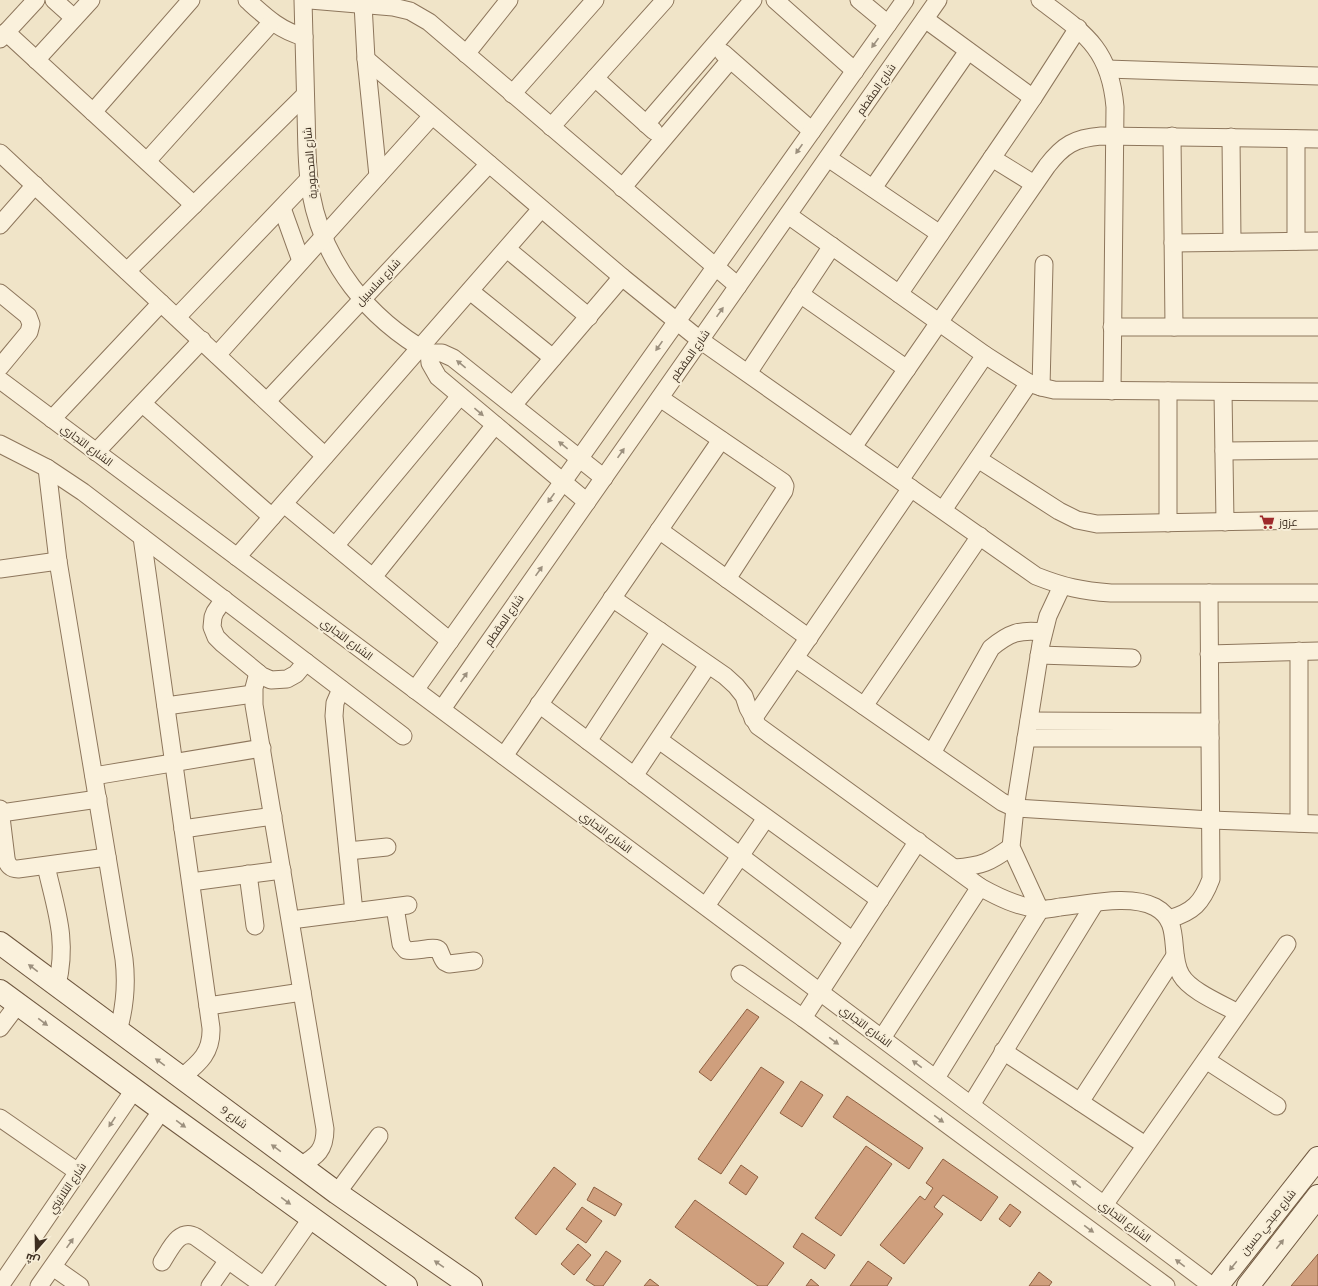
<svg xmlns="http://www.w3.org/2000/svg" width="1318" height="1286" font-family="Bitter,Cairo,serif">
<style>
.building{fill:#cf9f7d;stroke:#8d5f41}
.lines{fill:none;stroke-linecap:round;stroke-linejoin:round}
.street-casing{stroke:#8d765c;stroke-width:19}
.secondary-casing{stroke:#6f573f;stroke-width:24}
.street{stroke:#faf1dc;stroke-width:17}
.secondary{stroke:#faf1dc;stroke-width:22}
.oneway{fill:#9c907e}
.labels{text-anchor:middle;stroke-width:4;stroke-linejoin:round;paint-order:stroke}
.street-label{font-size:11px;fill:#3d2e20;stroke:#f7eed8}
.poi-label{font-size:11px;fill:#3d2e20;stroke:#f7eed8;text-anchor:start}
</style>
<rect width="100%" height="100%" fill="#f0e4c8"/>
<!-- building -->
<g class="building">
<path d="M747 1009 759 1017 711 1081 699 1072Z"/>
<path d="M761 1067 784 1082 721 1174 698 1159Z"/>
<path d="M801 1081 823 1095 802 1127 780 1113Z"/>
<path d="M847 1096 923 1148 909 1169 833 1117Z"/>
<path d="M866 1146 892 1164 841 1236 815 1218Z"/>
<path d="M943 1159 998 1197 981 1221 943 1195 934 1207 943 1214 904 1264 880 1245 920 1196 925 1200 933 1188 926 1183Z"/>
<path d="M741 1165 758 1177 746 1195 729 1183Z"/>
<path d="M554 1167 576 1184 536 1235 515 1218Z"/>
<path d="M594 1187 622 1204 615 1216 587 1200Z"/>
<path d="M695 1200 784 1263 767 1286H758L675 1227Z"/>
<path d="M1010 1204 1021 1212 1010 1227 999 1219Z"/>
<path d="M582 1207 602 1221 586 1243 566 1229Z"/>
<path d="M802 1233 835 1255 825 1269 793 1247Z"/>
<path d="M578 1244 591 1255 574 1275 561 1264Z"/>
<path d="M606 1251 621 1261 603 1286H595L586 1280Z"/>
<path d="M1318 1254V1286H1291Z"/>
<path d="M868 1261 892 1278 887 1286H850Z"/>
<path d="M1039 1272 1052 1282 1049 1286H1029Z"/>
<path d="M650 1279 659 1286H644Z"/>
<path d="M811 1279 819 1286H806Z"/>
</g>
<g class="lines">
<!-- street casing -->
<g class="street-casing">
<g id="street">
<path d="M54 0 74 18"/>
<path d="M247 0C266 17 279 30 304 37"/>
<path d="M303 0C304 38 305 75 306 113 307 140 306 168 311 194 324 264 368 318 429 353"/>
<path d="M310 0 393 7 410 11 429 22 738 286"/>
<path d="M775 0 855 71"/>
<path d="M859 0 888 24"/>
<path d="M1040 0C1084 33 1110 48 1115 107L1112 391"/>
<path d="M363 4 366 59 378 176"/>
<path d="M925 19 1033 98"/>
<path d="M6 32 194 205"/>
<path d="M0 39 36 0"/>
<path d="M723 53 812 131"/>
<path d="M466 54 509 0"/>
<path d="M366 59 622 277 700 340 1036 576C1064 587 1082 591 1111 593H1318"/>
<path d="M36 60 91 0"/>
<path d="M1107 69 1318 76"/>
<path d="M595 78 654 131"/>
<path d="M512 94 595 0"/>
<path d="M93 112 191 0"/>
<path d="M646 124 753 0"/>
<path d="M551 127 665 0"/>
<path d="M1172 136 1174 327"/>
<path d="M1231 137 1232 242"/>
<path d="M1296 139V241"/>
<path d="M0 153 325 456"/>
<path d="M828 158 940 234"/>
<path d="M992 158 1034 184"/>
<path d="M147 161 272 22"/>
<path d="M622 188 730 60"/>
<path d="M873 188 968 51"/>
<path d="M282 208 301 261"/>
<path d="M788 215 985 355 1029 383 1041 387 1054 390 1318 392"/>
<path d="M0 225 35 185"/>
<path d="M1173 243 1318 241"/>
<path d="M507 249 589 317"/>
<path d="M127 271 305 95"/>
<path d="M470 291 553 358"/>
<path d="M0 293 28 316 31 324 29 332 0 367"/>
<path d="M800 294 907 369"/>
<path d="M899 294 1033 98 1078 28"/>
<path d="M177 317 309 179"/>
<path d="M1112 327H1318"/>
<path d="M429 353 430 363 438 377 587 502"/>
<path d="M429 353H442L453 358 604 478"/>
<path d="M217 355 432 116"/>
<path d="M748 373 832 246"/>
<path d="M0 380 820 992 1212 1286"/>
<path d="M1041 387 1044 264"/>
<path d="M1168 391V523"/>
<path d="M1223 392 1225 522"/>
<path d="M660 398 783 482 785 486 784 491 727 579"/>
<path d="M267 401 489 164"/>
<path d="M143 404 272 517"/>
<path d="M513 405 622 277"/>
<path d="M52 419 161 303"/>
<path d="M0 444 47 468 83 492 403 736"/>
<path d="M853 447 1047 166C1063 145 1075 138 1101 136L1318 139"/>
<path d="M1224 451 1318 450"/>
<path d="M96 452 202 340"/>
<path d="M978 459 1059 511 1077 520 1097 524 1318 520"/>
<path d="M47 468 58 561 124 959C127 984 125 1007 118 1031"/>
<path d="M900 480 985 355"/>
<path d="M284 504 450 641"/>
<path d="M943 510 1029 383"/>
<path d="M659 530 809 638"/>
<path d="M142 537 211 1028C212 1053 199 1063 181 1078"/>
<path d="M335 546 460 396"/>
<path d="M237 557 541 209"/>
<path d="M0 569 58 561"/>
<path d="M373 577 495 425"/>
<path d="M612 598 725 676 736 686 744 696 748 708 758 726 980 887C998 897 1018 907 1039 909 1046 910 1054 908 1060 907 1089 904 1130 894 1155 907 1183 922 1168 953 1181 975 1190 991 1222 1004 1238 1013"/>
<path d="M224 599 215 612 213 617 212 627 216 637 223 644 262 676 271 680 287 679 296 674 306 662"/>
<path d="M1299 651V823"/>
<path d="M1209 654 1318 651"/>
<path d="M1039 655 1132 658"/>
<path d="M795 658 1002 802 1015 808 1211 820 1318 824"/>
<path d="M258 673 254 688V705L325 1129C325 1150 317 1156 300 1166"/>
<path d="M341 689 335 703 334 716 354 912"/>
<path d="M415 690 905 0"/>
<path d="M539 704 853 941"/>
<path d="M166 706 253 694"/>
<path d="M864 706 980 536"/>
<path d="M442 709 938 0"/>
<path d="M753 719 911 488"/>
<path d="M1029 721 1210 722"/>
<path d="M1026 738H1210"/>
<path d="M659 740 880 900"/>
<path d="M588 741 660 631"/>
<path d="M932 753 991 648C1009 633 1020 629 1043 632"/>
<path d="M504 756 721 440"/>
<path d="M94 776 262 748"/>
<path d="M634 776 708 665"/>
<path d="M0 809 6 858C7 865 11 869 18 869L107 857"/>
<path d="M1 813 98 799"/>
<path d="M183 829 273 816"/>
<path d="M348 851 387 847"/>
<path d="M46 866C56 910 68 940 57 985"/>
<path d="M955 868C982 866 990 862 1011 847"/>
<path d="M248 874 255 926"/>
<path d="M191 882 282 870"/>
<path d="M706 906 766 818"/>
<path d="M395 907 401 944 406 950C414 953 435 945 439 950 441 954 442 959 445 962L449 964 474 961"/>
<path d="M1169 919C1193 912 1202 903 1211 879L1209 593"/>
<path d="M291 920 408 905"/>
<path d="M740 974 803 1018 1166 1286"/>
<path d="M208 1006 302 992"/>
<path d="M803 1018 918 841"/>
<path d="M0 1028 18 1004"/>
<path d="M882 1038 980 887"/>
<path d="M1003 1051 1145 1145"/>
<path d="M1206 1060 1277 1106"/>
<path d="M936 1078 1040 910 1011 847 1015 808 1041 644 1048 616 1062 586"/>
<path d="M1080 1102 1175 956"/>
<path d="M971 1105 1095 903"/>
<path d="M0 1118 78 1172"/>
<path d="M337 1193 379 1136"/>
<path d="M1104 1205 1287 944"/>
<path d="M162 1262C170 1250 179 1227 196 1237L264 1286"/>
<path d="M53 1267 80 1286"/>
<path d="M0 1286 134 1090"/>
<path d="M39 1286 162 1110"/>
<path d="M210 1286 228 1260"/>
<path d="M264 1286 311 1219"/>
</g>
</g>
<!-- secondary casing -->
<g class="secondary-casing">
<g id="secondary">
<path d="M0 943 337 1193 471 1286"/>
<path d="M0 991 162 1110 406 1286"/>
<path d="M1217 1286 1318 1158"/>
<path d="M1248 1286 1318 1196"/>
</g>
</g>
<!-- street -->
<use href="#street" class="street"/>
<!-- secondary -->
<use href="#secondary" class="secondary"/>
</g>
<!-- one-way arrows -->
<defs><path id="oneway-solid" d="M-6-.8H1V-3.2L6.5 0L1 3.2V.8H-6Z"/></defs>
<g class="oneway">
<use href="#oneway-solid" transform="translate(875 43) rotate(126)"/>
<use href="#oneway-solid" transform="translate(799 149) rotate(125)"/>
<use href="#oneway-solid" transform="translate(720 312) rotate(-55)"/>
<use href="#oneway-solid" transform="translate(659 346) rotate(125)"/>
<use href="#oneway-solid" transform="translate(461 364) rotate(-141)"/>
<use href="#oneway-solid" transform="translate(479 412) rotate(40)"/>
<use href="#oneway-solid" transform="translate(563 445) rotate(-141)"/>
<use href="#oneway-solid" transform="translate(621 453) rotate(-55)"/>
<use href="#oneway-solid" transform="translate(551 498) rotate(125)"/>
<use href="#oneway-solid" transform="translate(539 571) rotate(-55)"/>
<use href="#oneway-solid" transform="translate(464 677) rotate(-55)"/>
<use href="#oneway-solid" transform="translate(33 968) rotate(-143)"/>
<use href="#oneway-solid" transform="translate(43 1022) rotate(37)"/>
<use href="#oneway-solid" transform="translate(834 1041) rotate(36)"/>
<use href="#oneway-solid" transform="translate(160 1062) rotate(-144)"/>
<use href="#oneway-solid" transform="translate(917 1064) rotate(-143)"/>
<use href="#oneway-solid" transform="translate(939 1119) rotate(36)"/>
<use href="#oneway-solid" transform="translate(112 1122) rotate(124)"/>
<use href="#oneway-solid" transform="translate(181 1124) rotate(36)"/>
<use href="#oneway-solid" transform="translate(276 1148) rotate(-144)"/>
<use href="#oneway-solid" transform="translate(1076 1184) rotate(-143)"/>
<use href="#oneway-solid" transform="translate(286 1201) rotate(36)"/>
<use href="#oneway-solid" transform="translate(1089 1229) rotate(36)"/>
<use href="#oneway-solid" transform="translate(70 1243) rotate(-55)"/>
<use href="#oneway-solid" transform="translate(1280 1244) rotate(-52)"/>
<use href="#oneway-solid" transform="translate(1180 1263) rotate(-143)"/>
<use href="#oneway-solid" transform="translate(439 1264) rotate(-145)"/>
<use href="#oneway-solid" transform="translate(1233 1266) rotate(129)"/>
</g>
<!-- icons -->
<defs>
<g id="supermarket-bare" transform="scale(1.2)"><path d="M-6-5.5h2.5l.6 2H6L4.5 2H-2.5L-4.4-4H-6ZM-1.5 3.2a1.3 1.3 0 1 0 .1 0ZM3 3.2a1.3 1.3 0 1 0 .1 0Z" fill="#9e2a2b" stroke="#f7eed8" stroke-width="2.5" paint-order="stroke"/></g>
</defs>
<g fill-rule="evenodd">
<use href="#supermarket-bare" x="1267" y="522"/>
</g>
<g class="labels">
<!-- street labels -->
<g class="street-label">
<text transform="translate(876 89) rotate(-55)" y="4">شارع المقطم</text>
<text transform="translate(310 163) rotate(-95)" y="4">شارع المحمودية</text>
<text transform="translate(378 282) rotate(-47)" y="4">شارع سلسبيل</text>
<text transform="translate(690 355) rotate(-55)" y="4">شارع المقطم</text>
<text transform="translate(87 445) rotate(37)" y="4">الشارع التجاري</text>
<text transform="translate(504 620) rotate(-55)" y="4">شارع المقطم</text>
<text transform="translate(347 639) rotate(37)" y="4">الشارع التجاري</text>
<text transform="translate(606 832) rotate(37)" y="4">الشارع التجاري</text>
<text transform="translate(866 1026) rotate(37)" y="4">الشارع التجاري</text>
<text transform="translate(234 1117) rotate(36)" y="4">شارع 9</text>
<text transform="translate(67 1188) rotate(-56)" y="4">شارع التلاتيني</text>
<text transform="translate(1125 1221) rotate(37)" y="4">الشارع التجاري</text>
<text transform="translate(1268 1222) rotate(-51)" y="4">شارع صبحي حسين</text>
</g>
<!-- poi labels -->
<g class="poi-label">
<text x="1279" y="526">عزوز</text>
</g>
</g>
<!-- north arrow -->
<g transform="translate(36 1250) rotate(200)" stroke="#f7eed8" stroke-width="3" paint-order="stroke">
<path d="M0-3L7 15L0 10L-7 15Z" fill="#3d2e20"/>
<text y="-6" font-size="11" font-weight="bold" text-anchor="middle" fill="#3d2e20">ش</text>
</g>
</svg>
